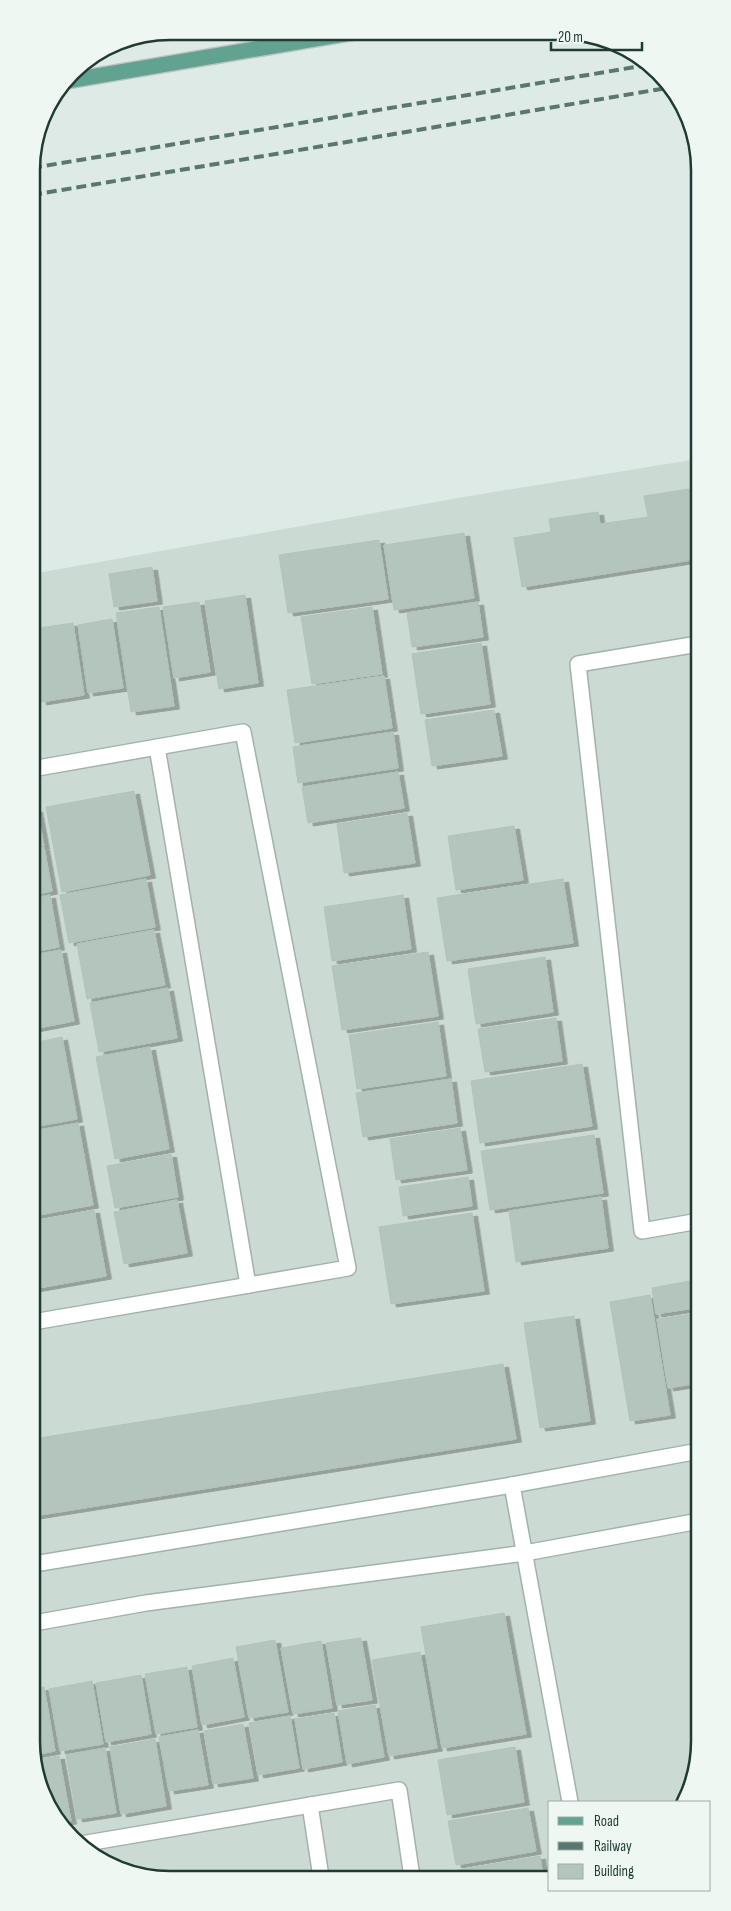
<svg xmlns="http://www.w3.org/2000/svg" width="731" height="1911" font-family="'Sofia Sans Condensed',sans-serif">
<style>
.built{fill:#ccdad4}
.building{fill:#b4c5be;stroke:#b1c4bc;filter:url(#shadow)}
.lines{fill:none;stroke-linecap:round;stroke-linejoin:round}
.service-casing{stroke:#a1b2ac;stroke-width:18}
.minor-casing{stroke:#a1b2ac;stroke-width:18}
.tertiary-casing{stroke:#a1b2ac;stroke-width:18}
.primary-casing{stroke:#bcc4c2;stroke-width:18}
.service{stroke:#fff;stroke-width:15}
.minor{stroke:#fff;stroke-width:15}
.tertiary{stroke:#fff;stroke-width:15}
.primary{stroke:#61a291;stroke-width:15}
.rail{stroke:#59776f;stroke-width:4;stroke-dasharray:10 5;stroke-linecap:butt}
.rim{fill:none;stroke:#1f3b33;stroke-width:2.5}
</style>
<defs>
<filter id="shadow"><feDropShadow dx="5.5" dy="3" stdDeviation="0" flood-color="#0004"/></filter>
</defs>
<rect width="100%" height="100%" fill="#deeae5"/>
<!-- built -->
<path class="built" d="M698 459 699 1750 689 1794 684 1802H550V1877H143L72 1839 34 1768 32 574 475 495Z"/>
<!-- building -->
<g class="building">
<path d="M689 489 693 509H698V559L522 587 514 538 551 532 549 519 598 512 600 524 648 517 644 496Z"/>
<path d="M464 533 474 598 394 610 384 545Z"/>
<path d="M379 540 388 599 288 613 279 555Z"/>
<path d="M152 567 157 601 114 607 109 574Z"/>
<path d="M245 595 258 683 219 689 205 601Z"/>
<path d="M199 602 210 672 174 678 163 607Z"/>
<path d="M478 602 483 637 412 647 407 613Z"/>
<path d="M159 607 174 706 131 712 116 613Z"/>
<path d="M372 607 382 674 312 684 301 617Z"/>
<path d="M112 619 123 688 88 693 78 625Z"/>
<path d="M73 623 84 695 41 702 32 647V629Z"/>
<path d="M481 643 490 704 421 714 412 654Z"/>
<path d="M384 676 392 728 295 743 287 690Z"/>
<path d="M494 710 502 756 432 766 425 720Z"/>
<path d="M393 732 398 768 298 783 293 747Z"/>
<path d="M398 772 404 808 308 823 302 787Z"/>
<path d="M134 791 150 875 62 892 46 807Z"/>
<path d="M37 809 44 846 33 848V810Z"/>
<path d="M407 813 415 863 344 873 337 824Z"/>
<path d="M514 826 523 880 456 890 448 836Z"/>
<path d="M44 847 52 891 33 895V849Z"/>
<path d="M146 879 155 927 69 943 60 895Z"/>
<path d="M563 879 573 943 447 961 437 898Z"/>
<path d="M50 895 59 947 33 952V898Z"/>
<path d="M403 895 411 949 332 961 324 907Z"/>
<path d="M154 930 165 985 87 999 77 944Z"/>
<path d="M61 950 74 1021 33 1029V955Z"/>
<path d="M428 952 438 1016 342 1030 332 966Z"/>
<path d="M545 957 553 1012 476 1024 468 969Z"/>
<path d="M168 988 177 1038 99 1052 90 1003Z"/>
<path d="M556 1018 562 1061 485 1072 478 1029Z"/>
<path d="M438 1022 446 1076 357 1089 349 1035Z"/>
<path d="M62 1037 77 1119 33 1127V1043Z"/>
<path d="M150 1047 169 1149 115 1159 96 1057Z"/>
<path d="M582 1064 592 1126 480 1143 471 1081Z"/>
<path d="M451 1079 457 1123 363 1137 356 1093Z"/>
<path d="M78 1123 93 1205 33 1216V1131Z"/>
<path d="M460 1128 467 1170 396 1180 390 1139Z"/>
<path d="M594 1135 603 1193 490 1210 481 1151Z"/>
<path d="M171 1154 178 1197 115 1208 107 1166Z"/>
<path d="M468 1177 472 1206 403 1216 399 1187Z"/>
<path d="M601 1197 608 1248 516 1262 509 1211Z"/>
<path d="M177 1200 187 1253 124 1264 114 1212Z"/>
<path d="M94 1210 106 1276 33 1289V1221Z"/>
<path d="M472 1213 484 1291 391 1304 379 1227Z"/>
<path d="M690 1281 694 1308 656 1314 652 1288Z"/>
<path d="M650 1295 670 1415 630 1421 610 1302Z"/>
<path d="M699 1295V1383L668 1388 657 1319 698 1313 695 1296Z"/>
<path d="M574 1316 590 1421 540 1428 524 1323Z"/>
<path d="M503 1364 516 1439 34 1516 33 1439Z"/>
<path d="M504 1613 526 1734 442 1748 421 1627Z"/>
<path d="M361 1638 372 1700 337 1705 326 1643Z"/>
<path d="M275 1640 288 1712 249 1718 236 1647Z"/>
<path d="M321 1641 332 1708 293 1714 281 1648Z"/>
<path d="M420 1652 437 1748 389 1756 372 1660Z"/>
<path d="M233 1658 244 1717 202 1725 192 1666Z"/>
<path d="M187 1667 197 1727 156 1734 145 1674Z"/>
<path d="M141 1675 151 1734 106 1742 96 1683Z"/>
<path d="M92 1681 103 1744 60 1751 49 1689Z"/>
<path d="M44 1687 55 1751 34 1755V1689Z"/>
<path d="M375 1705 384 1757 347 1764 338 1711Z"/>
<path d="M334 1713 342 1762 303 1769 295 1719Z"/>
<path d="M290 1716 299 1768 258 1775 249 1723Z"/>
<path d="M243 1724 253 1778 213 1784 204 1731Z"/>
<path d="M198 1730 208 1785 169 1791 159 1737Z"/>
<path d="M155 1739 166 1806 121 1814 110 1747Z"/>
<path d="M515 1747 524 1802 447 1815 438 1760Z"/>
<path d="M105 1748 116 1813 77 1819 66 1755Z"/>
<path d="M59 1756 71 1821 63 1822 34 1768V1760Z"/>
<path d="M528 1808 536 1851 456 1865 448 1821Z"/>
<path d="M540 1856 543 1877H458L457 1870Z"/>
</g>
<g class="lines">
<!-- service casing -->
<g class="service-casing">
<g id="service">
<path d="M157 747 248 1285"/>
<path d="M32 769 243 732 348 1268 33 1322"/>
<path d="M310 1805 321 1877"/>
<path d="M81 1844 399 1790 412 1877"/>
</g>
</g>
<!-- minor casing -->
<g class="minor-casing">
<g id="minor">
<path d="M698 644 578 664 642 1231 699 1221"/>
<path d="M512 1485 570 1802"/>
</g>
</g>
<!-- tertiary casing -->
<g class="tertiary-casing">
<g id="tertiary">
<path d="M34 1564 512 1485 699 1451"/>
<path d="M34 1623 146 1603 525 1553 699 1521"/>
</g>
</g>
<!-- primary casing -->
<g class="primary-casing">
<path id="primary" d="M67 81 356 32"/>
</g>
<!-- service -->
<use href="#service" class="service"/>
<!-- minor -->
<use href="#minor" class="minor"/>
<!-- tertiary -->
<use href="#tertiary" class="tertiary"/>
<!-- primary -->
<use href="#primary" class="primary"/>
<!-- rail -->
<g class="rail">
<path d="M32 168 647 65"/>
<path d="M32 195 667 88"/>
</g>
</g>
<!-- crop -->
<path d="M0 0H731V1911H0ZM170 40H561A130 130 0 0 1 691 170V1741A130 130 0 0 1 561 1871H170A130 130 0 0 1 40 1741V170A130 130 0 0 1 170 40Z" fill="#eff7f3" fill-rule="evenodd"/>
<path class="rim" d="M170 40H561A130 130 0 0 1 691 170V1741A130 130 0 0 1 561 1871H170A130 130 0 0 1 40 1741V170A130 130 0 0 1 170 40Z"/>
<!-- legend -->
<rect x="548" y="1801" width="162" height="90" fill="#eff7f3" stroke="#9caca6"/>
<rect x="558" y="1817" width="25" height="8" fill="#61a291" stroke="#9caca6"/>
<text x="594" y="1826" font-size="15" fill="#1f3b33">Road</text>
<rect x="558" y="1842" width="25" height="8" fill="#59776f" stroke="#9caca6"/>
<text x="594" y="1851" font-size="15" fill="#1f3b33">Railway</text>
<rect x="558" y="1864" width="25" height="15" fill="#b4c5be" stroke="#9caca6"/>
<text x="594" y="1876" font-size="15" fill="#1f3b33">Building</text>
<!-- scale -->
<path d="M551 42v8h91v-8" fill="none" stroke="#1f3b33" stroke-width="2.5"/>
<text x="558" y="42" font-size="15" fill="#1f3b33" stroke="#eff7f3" stroke-width="4" paint-order="stroke">20 m</text>
</svg>
